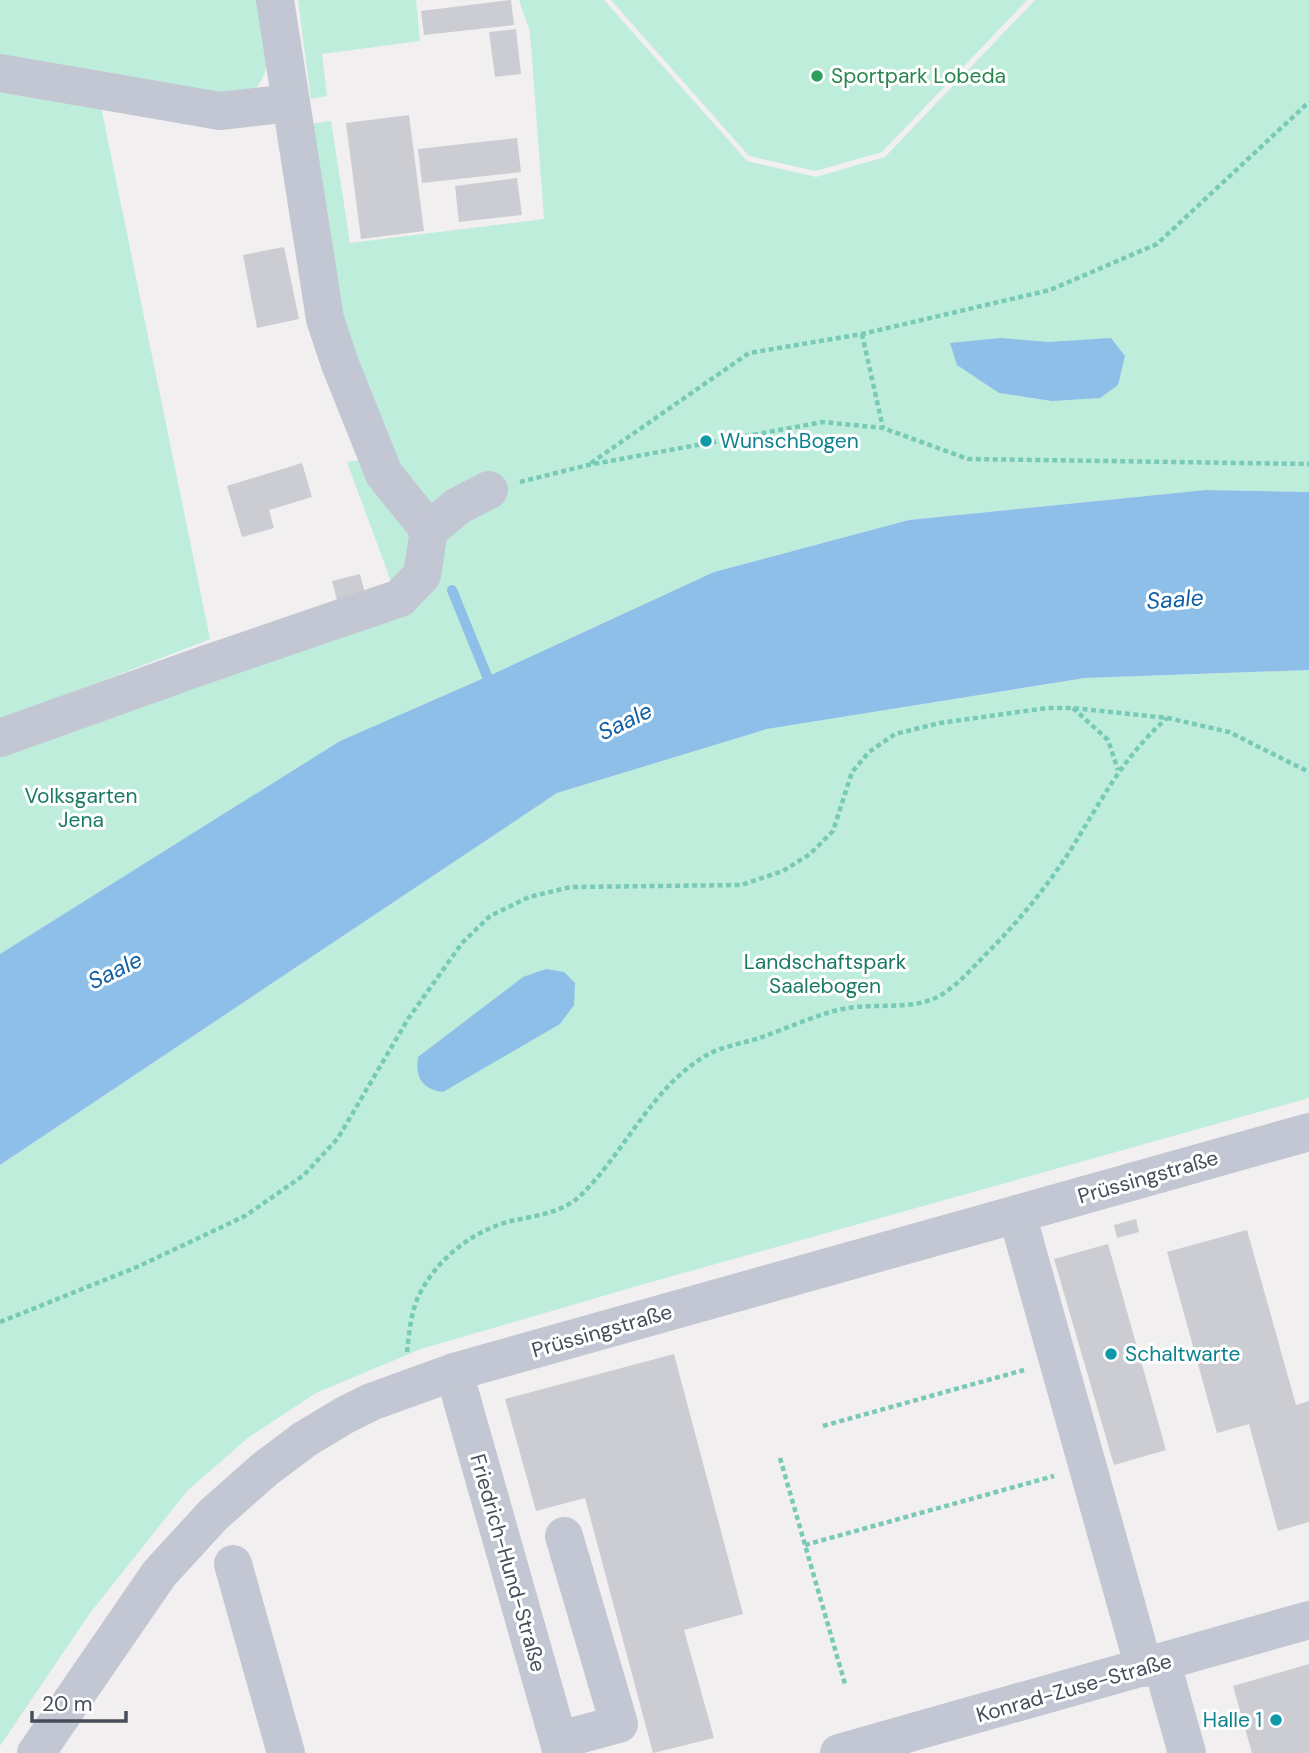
<svg xmlns="http://www.w3.org/2000/svg" width="1309" height="1753" font-family="'DM Sans',sans-serif">
<style>
.green{fill:#beeddc}
.water{fill:#8dbfe9}
.lines{fill:none;stroke-linecap:round;stroke-linejoin:round}
.stream{stroke:#8dbfe9;stroke-width:10}
.building{fill:#cccdd3}
.path{stroke:#78cab6;stroke-width:4.5;stroke-dasharray:5 3.5;stroke-linecap:butt}
.minor{stroke:#c3c7d3;stroke-width:38}
.leisure-dot{fill:#2e9e5b;stroke:#fff;stroke-width:2.5}
.culture-dot{fill:#0f9aa8;stroke:#fff;stroke-width:2.5}
.labels{text-anchor:middle;stroke-width:6;stroke-linejoin:round;paint-order:stroke}
.leisure-label{font-size:21px;fill:#27864d;stroke:#fff;text-anchor:start}
.culture-label{font-size:21px;fill:#0d838f;stroke:#fff;text-anchor:start}
.park-label{font-size:21px;fill:#1a7b63;stroke:#fff}
.street-label{font-size:21px;fill:#474d5b;stroke:#fff}
.water-label{font-size:23px;font-style:italic;fill:#1160a5;stroke:#fff}
</style>
<rect width="100%" height="100%" fill="#f1efef"/>
<!-- green -->
<g class="green">
<path d="M0 0H264C267 37 280 78 241 99L0 67Z"/>
<path d="M298 0H416L420 41 322 54 327 96 311 99Z"/>
<path d="M519 0H604L747 161 816 177 885 157 1035 0H1309V492L1205 490 909 520 714 572 493 674 340 741 0 954V753L398 614 389 576 347 462 386 456 347 360 304 125 331 121 350 243 544 219 530 32Z"/>
<path d="M611 0H1027L882 152 815 171 749 156Z"/>
<path d="M0 85 100 102 210 639 0 721Z"/>
<path d="M1309 670V1098L644 1284 421 1349 316 1393 249 1437 188 1490 90 1613 0 1746V1165L557 793 767 729 1085 678Z"/>
</g>
<!-- water -->
<g class="water">
<path d="M1001 338 1048 342 1111 338 1125 356 1118 385 1100 398 1052 401 999 393 957 365 950 343Z"/>
<path d="M1205 490 1309 492V670L1085 678 767 729 557 793 0 1165V954L340 741 493 674 714 572 909 520Z"/>
<path d="M546 969 564 972 575 983 574 1005 560 1024 443 1092C422 1089 415 1078 418 1057L523 977Z"/>
</g>
<g class="lines">
<!-- stream -->
<path class="stream" d="M452 590 491 686"/>
</g>
<!-- building -->
<g class="building">
<path d="M511 0 514 25 424 35 421 11Z"/>
<path d="M516 29 521 74 495 77 489 32Z"/>
<path d="M409 115 424 231 361 239 346 123Z"/>
<path d="M517 138 521 172 422 183 418 149Z"/>
<path d="M517 178 522 215 459 222 455 186Z"/>
<path d="M284 247 299 319 257 328 243 255Z"/>
<path d="M302 463 312 497 269 510 274 528 242 537 227 486Z"/>
<path d="M360 574 366 597 338 604 332 581Z"/>
<path d="M1136 1219 1139 1232 1117 1238 1114 1225Z"/>
<path d="M1247 1230 1296 1405 1309 1401V1522L1278 1531 1249 1424 1217 1433 1167 1252Z"/>
<path d="M1108 1244 1166 1450 1114 1465 1054 1259Z"/>
<path d="M674 1354 743 1614 684 1630 714 1738 653 1753 585 1498 536 1511 505 1399Z"/>
<path d="M1309 1664V1753H1252L1233 1686Z"/>
</g>
<g class="lines">
<!-- path -->
<g class="path">
<path d="M862 334 883 428"/>
<path d="M591 463 749 353 862 334 1050 290 1157 244 1309 102"/>
<path d="M520 482 588 465 823 422 883 428 968 459 1309 464"/>
<path d="M1073 708 1108 740 1118 770"/>
<path d="M0 1322 137 1267 245 1216 304 1175 338 1138 408 1019 462 943 490 916 529 897 571 887 741 885 783 871 810 854 833 831 852 772 869 752 895 734 940 723 1047 708H1073L1168 718 1229 732 1309 772"/>
<path d="M407 1352C409 1333 411 1312 419 1295 437 1259 472 1231 511 1221 534 1216 562 1213 580 1196 624 1154 652 1086 707 1055 723 1046 745 1043 762 1037 788 1028 822 1012 848 1008 878 1003 914 1011 941 995 959 984 973 967 988 952 1018 922 1045 889 1068 854 1101 802 1120 760 1167 718"/>
<path d="M823 1426 1024 1370"/>
<path d="M780 1458 845 1684"/>
<path d="M805 1545 1054 1476"/>
</g>
<!-- minor -->
<g class="minor">
<path d="M275 0 325 319 340 364 384 474 429 530"/>
<path d="M0 73 220 111 291 103"/>
<path d="M0 738 204 665 400 598 422 575 429 530 458 506 489 490"/>
<path d="M1017 1214 1144 1668"/>
<path d="M454 1372 562 1753"/>
<path d="M233 1564 286 1753"/>
<path d="M1162 1664 1187 1753"/>
<path d="M559 1740 619 1724 564 1536"/>
<path d="M36 1753 159 1574 213 1515 265 1469 305 1439 345 1415 371 1402 454 1372 1309 1132"/>
<path d="M839 1753 1309 1620"/>
</g>
</g>
<!-- markers -->
<circle class="leisure-dot" cx="817" cy="76" r="7"/>
<g class="culture-dot">
<circle cx="706" cy="441" r="7"/>
<circle cx="1111" cy="1354" r="7"/>
<circle cx="1276" cy="1720" r="7"/>
</g>
<g class="labels">
<!-- leisure labels -->
<g class="leisure-label">
<text x="831" y="83">Sportpark Lobeda</text>
</g>
<!-- culture labels -->
<g class="culture-label">
<text x="720" y="448">WunschBogen</text>
<text x="1125" y="1361">Schaltwarte</text>
<text x="1262" y="1727" text-anchor="end">Halle 1</text>
</g>
<!-- park labels -->
<g class="park-label">
<text x="81" y="803">Volksgarten<tspan x="81" dy="24">Jena</tspan></text>
<text x="825" y="969">Landschaftspark<tspan x="825" dy="24">Saalebogen</tspan></text>
</g>
<!-- street labels -->
<g class="street-label">
<text transform="translate(1148 1177) rotate(-16)" y="7">Prüssingstraße</text>
<text transform="translate(602 1331) rotate(-16)" y="7">Prüssingstraße</text>
<text transform="translate(508 1563) rotate(74)" y="7">Friedrich-Hund-Straße</text>
<text transform="translate(1074 1688) rotate(-16)" y="7">Konrad-Zuse-Straße</text>
</g>
<!-- water labels -->
<g class="water-label">
<text transform="translate(1175 599) rotate(-4)" y="8">Saale</text>
<text transform="translate(625 721) rotate(-26)" y="8">Saale</text>
<text transform="translate(115 970) rotate(-26)" y="8">Saale</text>
</g>
</g>
<!-- scale -->
<path d="M32 1711v10h94v-10" fill="none" stroke="#474d5b" stroke-width="3.5"/>
<text x="42" y="1711" font-size="21" fill="#474d5b" stroke="#ffffff" stroke-width="5" paint-order="stroke">20 m</text>
</svg>
